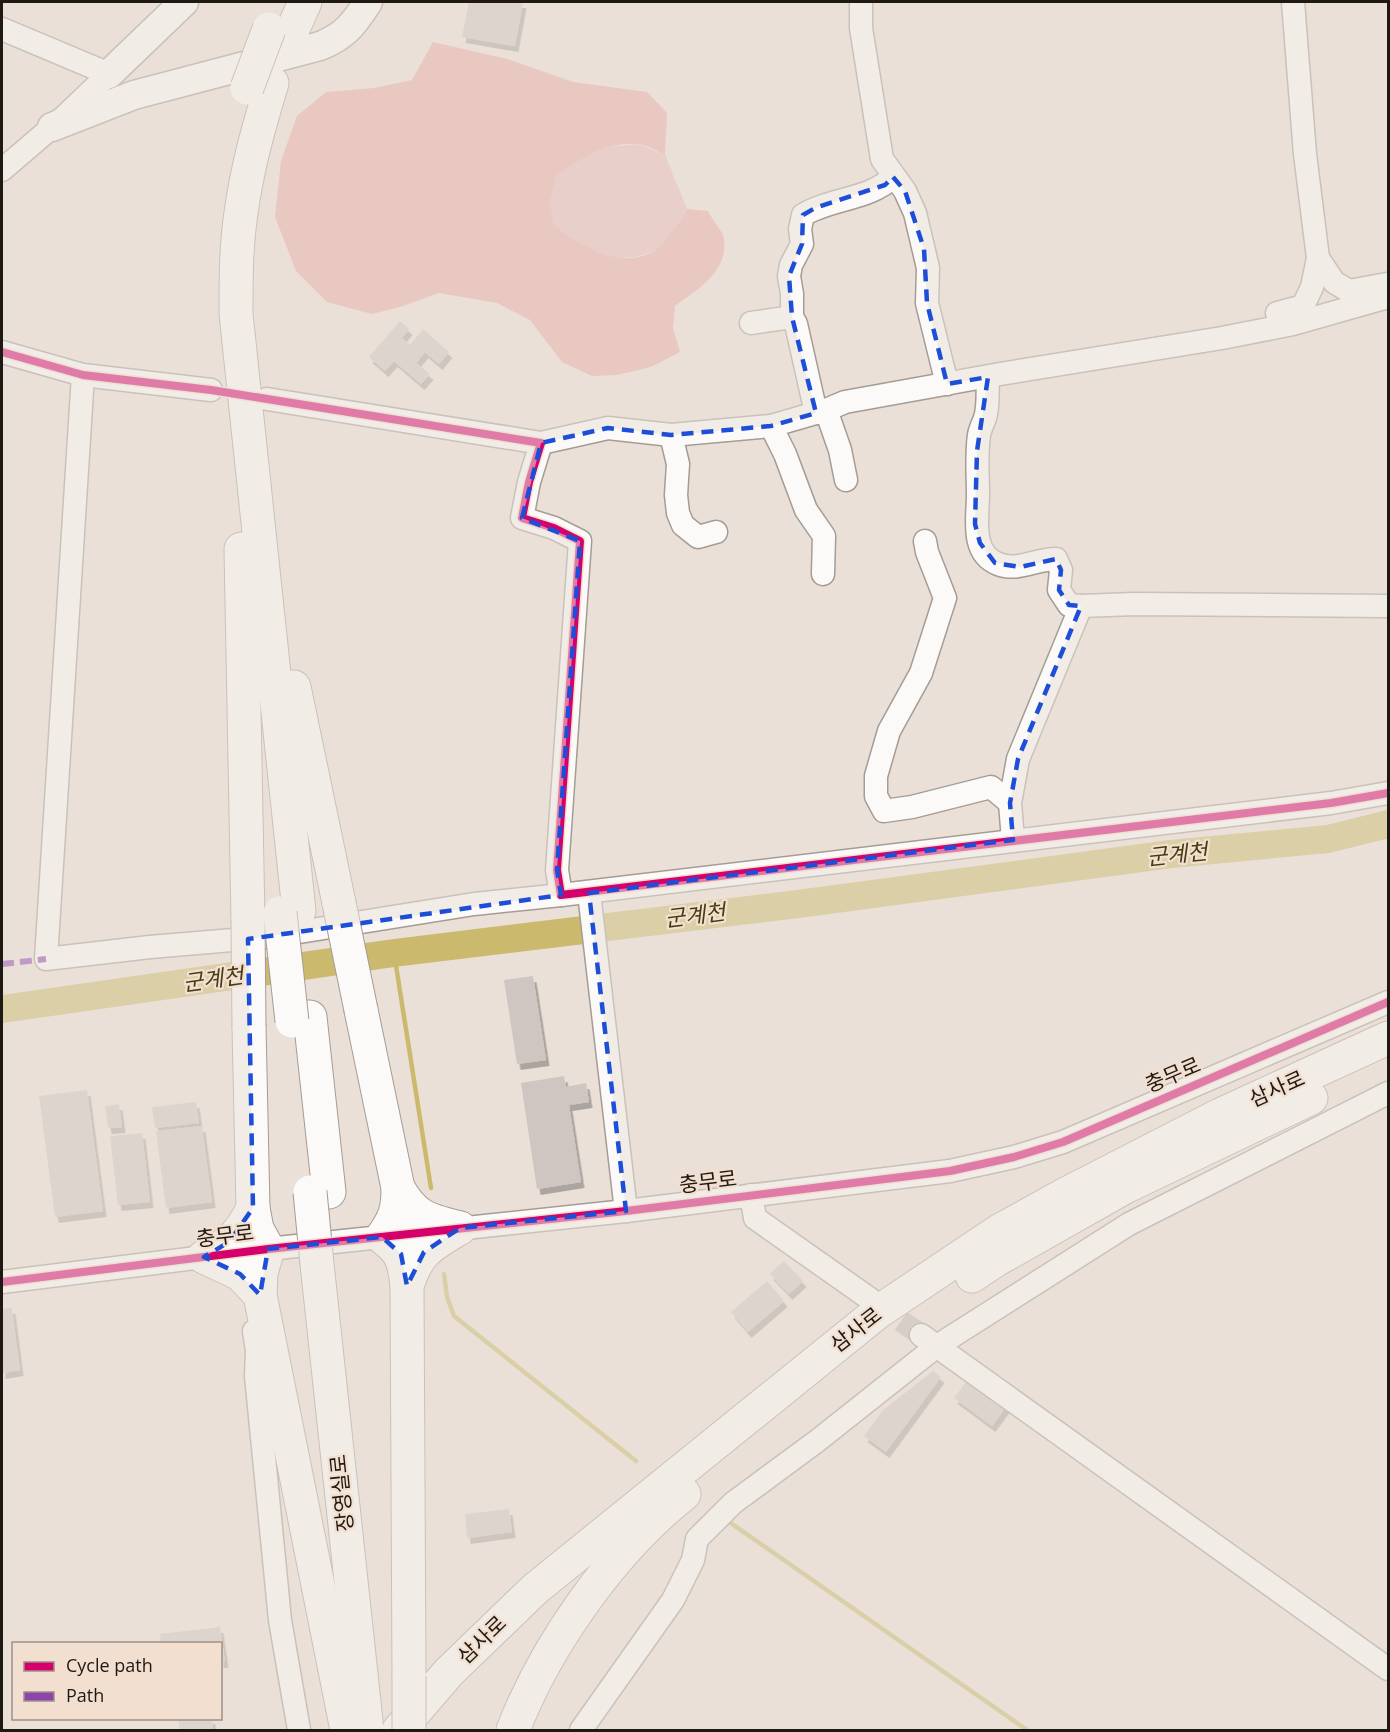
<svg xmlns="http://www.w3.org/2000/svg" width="1390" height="1732" font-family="'Open Sans','Noto Sans KR',sans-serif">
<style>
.green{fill:#e8bbb5}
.forest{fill:#e7aba5}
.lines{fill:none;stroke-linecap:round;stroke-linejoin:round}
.stream{stroke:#cbba6e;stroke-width:4.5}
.river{stroke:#cbba6e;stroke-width:28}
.building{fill:#cfc6c1;filter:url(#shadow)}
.minor-tunnel{stroke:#c1b8b1;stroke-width:22;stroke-dasharray:22 11;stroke-linecap:butt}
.minor-casing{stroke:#a49c95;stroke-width:25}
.major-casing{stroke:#a49c95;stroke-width:31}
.highway-casing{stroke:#a49c95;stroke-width:35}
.minor{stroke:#fcfaf9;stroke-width:22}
.major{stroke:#fcfaf9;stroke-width:28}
.highway{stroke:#fcfaf9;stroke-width:33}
.highway-bridge-casing{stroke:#a49c95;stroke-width:35;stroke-linecap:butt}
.highway-bridge{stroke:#fcfaf9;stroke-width:33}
.quiet{stroke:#8e44ad;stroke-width:6;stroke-dasharray:12 6;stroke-linecap:butt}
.cycleway-casing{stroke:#f2dfd0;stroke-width:11}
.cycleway{stroke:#d6006c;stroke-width:8}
.marked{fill:none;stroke:#1d4ed8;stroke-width:4.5;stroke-dasharray:12 8;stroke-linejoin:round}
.labels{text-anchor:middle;stroke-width:4.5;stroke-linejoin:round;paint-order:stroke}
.street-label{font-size:21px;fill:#1f1914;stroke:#f2dfd0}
.water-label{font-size:22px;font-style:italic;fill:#453c10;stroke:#f2dfd0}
</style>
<defs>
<filter id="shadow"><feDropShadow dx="3.5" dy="6" stdDeviation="0" flood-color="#0004"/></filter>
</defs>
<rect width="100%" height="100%" fill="#eae0d8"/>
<!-- green -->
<path class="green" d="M639 144 665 155 687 209 683 219 657 250 636 257 614 258 587 248 554 225 550 201 555 176 581 159 606 147Z"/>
<!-- forest -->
<path class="forest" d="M433 42 507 59 573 82 647 92 667 113 665 155C657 151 647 145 638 144 607 141 580 159 556 176L550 201 554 225C583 246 619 272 656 250 661 247 665 240 668 236 676 227 683 220 687 209L708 211C712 220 724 232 724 240 728 272 698 289 675 306L673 328 680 352 651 367 617 375 592 376 562 362 530 320 497 303 439 293 400 307 372 314 327 302 296 271 275 217 281 161 297 116 326 92 374 88 412 80Z"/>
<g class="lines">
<!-- stream -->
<g class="stream">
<path d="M394 953 431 1188"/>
<path d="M444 1274 447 1297 454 1316 636 1461"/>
<path d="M725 1519 1027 1730"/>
</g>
<!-- river -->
<path class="river" d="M2 1009 394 953 798 904 1171 854 1328 839 1388 824"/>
</g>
<!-- building -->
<g class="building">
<path d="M469 2H523L515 46 462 37Z"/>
<path d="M400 321 409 329 402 338 410 345 423 329 449 352 439 364 425 352 416 363 430 374 421 384 394 361 385 371 369 357Z"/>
<path d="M533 976 546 1060 517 1064 504 980Z"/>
<path d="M564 1076 566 1087 586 1083 589 1102 569 1105 581 1182 537 1189 521 1083Z"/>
<path d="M87 1090 103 1211 55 1217 39 1096Z"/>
<path d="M196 1102 199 1123 155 1128 152 1107Z"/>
<path d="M119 1104 122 1127 108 1128 105 1106Z"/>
<path d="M202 1126 212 1202 166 1208 156 1131Z"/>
<path d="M142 1133 150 1202 118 1205 110 1136Z"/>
<path d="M784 1261 803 1281 789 1294 770 1274Z"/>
<path d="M767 1281 784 1301 748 1332 731 1312Z"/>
<path d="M12 1308 20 1370 2 1373V1309Z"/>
<path d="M933 1371 941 1377 886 1452 864 1436 883 1410Z"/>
<path d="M968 1379 1006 1407 992 1426 954 1398Z"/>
<path d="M509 1509 512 1532 467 1538 465 1514Z"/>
<path d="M220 1627 225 1662H220V1644H161L160 1634Z"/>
<path d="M212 1718 213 1730H180L178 1719Z"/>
</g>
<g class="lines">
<!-- minor-tunnel -->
<path class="minor-tunnel" d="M874 1302 921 1335"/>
<!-- minor casing -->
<g class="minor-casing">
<g id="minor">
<path d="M861 2V28L882 159 905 191 915 213 928 268 927 303 947 384"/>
<path d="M2 29 109 74 65 116 2 170"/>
<path d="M1318 258 1334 282 1349 291 1387 284"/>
<path d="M1277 313 1303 306 1312 287 1318 258 1305 154 1293 2"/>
<path d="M751 323 792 317"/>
<path d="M2 352 83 375 211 390"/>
<path d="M83 375 46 959 150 947 268 937 474 904 561 895"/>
<path d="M988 377C987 390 989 406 985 418 983 424 980 429 979 435 976 456 978 475 978 495 978 517 970 553 998 564 1018 572 1035 559 1056 559L1061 570 1059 590 1069 605 1081 606"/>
<path d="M267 399 541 443 529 482 522 518 554 528 580 541 557 870 561 895 1331 803 1388 793"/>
<path d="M826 410 840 450 846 480"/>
<path d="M816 413 796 324 792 317V294L789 276 791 265 802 244 800 229 803 215C831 198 869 200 893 177"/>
<path d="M771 426 785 454 806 510 824 536 823 574"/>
<path d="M671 435 678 464 676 495 678 513 683 525 698 537 716 532"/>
<path d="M541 443 608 428 671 435 771 426 826 410 845 402 1000 374 1222 338 1293 324 1388 297"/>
<path d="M925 541 927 552 945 598 921 673 889 731 876 776V796L884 811 912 807 991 787 1010 803"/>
<path d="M1013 840 1010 803 1018 759 1081 606 1134 604 1388 606"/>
<path d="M589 893 626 1211"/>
<path d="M751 1195 755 1218 870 1299"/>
<path d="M2 1282 268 1249 626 1211 950 1171 1014 1157 1063 1142 1388 1002"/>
<path d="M254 1331 257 1351 256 1376 280 1620 299 1730"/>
<path d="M921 1335 1388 1669"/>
<path d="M581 1730 673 1600 693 1560 697 1539 733 1503 817 1441 937 1346 1129 1224 1388 1093"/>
</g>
</g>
<!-- major casing -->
<g class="major-casing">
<g id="major">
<path d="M109 74 184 2"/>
<path d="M52 127 134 95 320 46C345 36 354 24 368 2"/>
</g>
</g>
<!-- highway casing -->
<g class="highway-casing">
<g id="highway">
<path d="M293 29 305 2"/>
<path d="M272 83C259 126 247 168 241 213 236 246 236 280 236 314L299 911"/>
<path d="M241 549 248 920"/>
<path d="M294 687 339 903"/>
<path d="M361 1010 398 1188C398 1210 395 1219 382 1237 403 1253 404 1261 407 1286L409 1676"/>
<path d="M310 1017 329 1192"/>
<path d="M249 1027 253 1208 257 1229 268 1249 261 1273 260 1295 347 1730"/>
<path d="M398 1188C415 1218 428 1220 460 1228"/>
<path d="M204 1257C229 1245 241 1233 253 1208"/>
<path d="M204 1257 240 1274 260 1295"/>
<path d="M317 1264 367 1730"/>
<path d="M972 1276 996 1260 1127 1186 1311 1098"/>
<path d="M407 1286C418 1251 430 1246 460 1228"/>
<path d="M399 1730 449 1672 535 1589 878 1312 999 1231 1066 1194 1220 1115 1388 1038"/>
<path d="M513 1730C546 1645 612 1551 684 1494"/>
</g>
</g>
<!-- minor -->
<use href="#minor" class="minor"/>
<!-- major -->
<use href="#major" class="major"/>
<!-- highway -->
<use href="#highway" class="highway"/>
<!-- highway-bridge casing -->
<g class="highway-bridge-casing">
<g id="highway-bridge">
<path d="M247 88 269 29"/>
<path d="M339 903 361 1010"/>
<path d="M280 913 292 1021"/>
<path d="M248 920 249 1027"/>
<path d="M310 1192 317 1264"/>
<path d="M409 1676V1730"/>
</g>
</g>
<!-- highway-bridge -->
<use href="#highway-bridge" class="highway-bridge"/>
<!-- quiet -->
<path class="quiet" d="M2 964 46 959"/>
<!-- cycleway casing -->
<g class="cycleway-casing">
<g id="cycleway">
<path d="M2 352 83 375 211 390 541 443 529 482 522 518 554 528 580 541 557 870 561 895 1331 803 1388 793"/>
<path d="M2 1282 268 1249 626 1211 950 1171 1014 1157 1063 1142 1388 1002"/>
</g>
</g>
<!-- cycleway -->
<use href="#cycleway" class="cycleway"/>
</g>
<!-- marked area -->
<path d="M0 0H1390V1732H0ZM893 177 905 191 924 249 927 303 947 384 988 377 977 451 975 524 980 543 995 563 1020 567 1056 559 1061 570 1059 590 1069 605 1081 606 1018 759 1010 803 1013 840 589 893 626 1211 460 1228 424 1252 407 1286 401 1254 382 1237 268 1249 260 1295 240 1274 204 1257 229 1242 253 1208 248 939 561 895 557 870 580 541 522 518 541 443 608 428 671 435 771 426 816 413 792 317 789 276 802 244 803 215 815 208 885 185Z" fill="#eae0d8" fill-opacity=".55" fill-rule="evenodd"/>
<path class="marked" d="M893 177 905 191 924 249 927 303 947 384 988 377 977 451 975 524 980 543 995 563 1020 567 1056 559 1061 570 1059 590 1069 605 1081 606 1018 759 1010 803 1013 840 589 893 626 1211 460 1228 424 1252 407 1286 401 1254 382 1237 268 1249 260 1295 240 1274 204 1257 229 1242 253 1208 248 939 561 895 557 870 580 541 522 518 541 443 608 428 671 435 771 426 816 413 792 317 789 276 802 244 803 215 815 208 885 185Z"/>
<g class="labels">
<!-- street labels -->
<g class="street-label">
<text transform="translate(1173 1075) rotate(-23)" y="7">충무로</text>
<text transform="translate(1277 1089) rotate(-24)" y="7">삼사로</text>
<text transform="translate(708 1182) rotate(-7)" y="7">충무로</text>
<text transform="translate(225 1236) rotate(-7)" y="7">충무로</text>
<text transform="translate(856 1330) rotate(-38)" y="7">삼사로</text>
<text transform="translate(342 1493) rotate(-96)" y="7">장영실로</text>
<text transform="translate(482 1640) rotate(-44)" y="7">삼사로</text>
</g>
<!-- water labels -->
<g class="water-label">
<text transform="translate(1177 854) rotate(-6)" y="8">군계천</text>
<text transform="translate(695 915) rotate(-7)" y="8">군계천</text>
<text transform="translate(213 979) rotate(-8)" y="8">군계천</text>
</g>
</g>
<!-- border -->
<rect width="1390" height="1732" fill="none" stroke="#1f1914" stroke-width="6"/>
<!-- legend -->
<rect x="12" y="1642" width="210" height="78" fill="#f2dfd0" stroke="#9e9085" stroke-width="1.5"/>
<rect x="24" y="1662" width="30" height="9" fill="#d6006c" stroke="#9e9085" stroke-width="1.5"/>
<text x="66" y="1672" font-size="18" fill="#1f1914">Cycle path</text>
<rect x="24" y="1692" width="30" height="9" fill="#8e44ad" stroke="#9e9085" stroke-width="1.5"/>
<text x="66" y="1702" font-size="18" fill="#1f1914">Path</text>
</svg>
